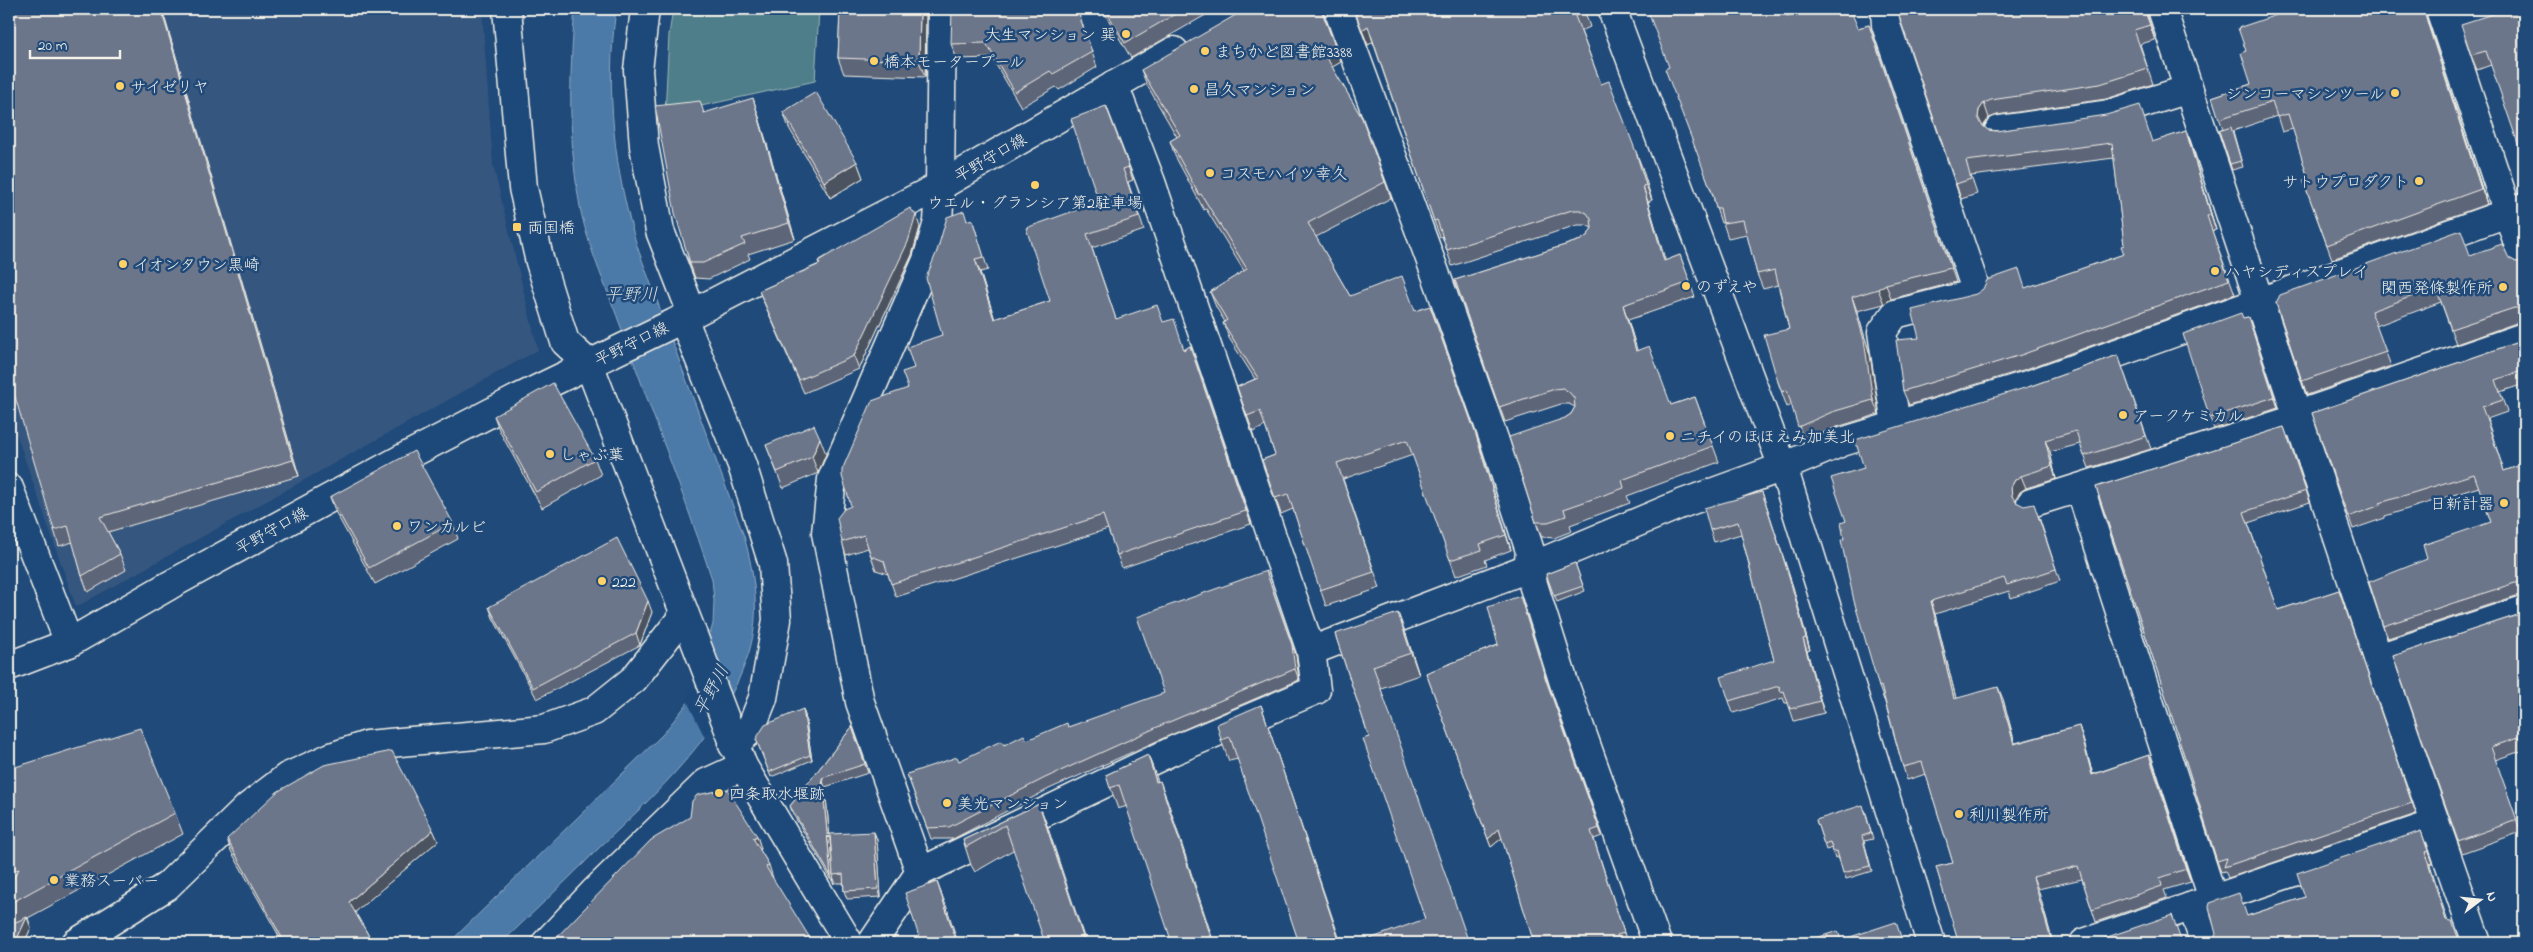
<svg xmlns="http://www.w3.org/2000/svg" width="2533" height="952" font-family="'Indie Flower','Klee One',sans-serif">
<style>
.built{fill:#36577f}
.green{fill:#4d7e89;stroke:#a0b8b8}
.water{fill:#4c79a8;stroke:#8fa9c2}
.pier{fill:#1f4a7a}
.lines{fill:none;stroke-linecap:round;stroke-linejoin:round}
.street-casing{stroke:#f4f1e8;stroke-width:31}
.secondary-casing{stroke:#f4f1e8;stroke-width:31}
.street{stroke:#1f4a7a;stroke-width:28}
.secondary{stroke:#1f4a7a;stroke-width:28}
.wall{fill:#5d6578;stroke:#f4f1e8}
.shaded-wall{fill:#4c5361;stroke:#f4f1e8}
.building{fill:#6c768b;stroke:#f4f1e8}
.poi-dot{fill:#ffd166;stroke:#1f4a7a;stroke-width:2}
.labels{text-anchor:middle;stroke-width:5;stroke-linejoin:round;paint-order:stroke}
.poi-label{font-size:16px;fill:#f4f1e8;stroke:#1f4a7a;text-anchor:start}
.street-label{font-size:16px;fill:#f4f1e8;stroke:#1f4a7a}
.water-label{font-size:18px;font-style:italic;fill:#dbdfde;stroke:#1f4a7a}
</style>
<rect width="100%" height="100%" fill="#1f4a7a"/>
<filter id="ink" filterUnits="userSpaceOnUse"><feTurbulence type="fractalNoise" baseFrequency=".02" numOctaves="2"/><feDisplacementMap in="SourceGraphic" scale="10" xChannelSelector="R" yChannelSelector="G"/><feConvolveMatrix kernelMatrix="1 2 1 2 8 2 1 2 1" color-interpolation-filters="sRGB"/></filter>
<g filter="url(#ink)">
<!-- built -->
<path class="built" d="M9 9H482L493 165 538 350 76 607 9 413Z"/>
<!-- green -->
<path class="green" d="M673 9H819L815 81 665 114 669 35Z"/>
<!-- water -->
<path class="water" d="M575 9H616C605 90 614 172 638 249L744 536C754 573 761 613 749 652 725 731 657 793 599 848 567 880 534 912 501 943H449L663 734 690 700 713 624 714 601 712 579C684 495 652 413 622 330 608 291 590 253 581 212 568 146 569 76 575 9Z"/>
<!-- pier -->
<path class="pier" d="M708 631 732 698 705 738 687 701Z"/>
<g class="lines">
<!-- street casing -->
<g class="street-casing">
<g id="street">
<path d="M645 9 638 70 644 146 660 231 692 313"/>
<path d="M1338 9 1440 286 1495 442 1530 551 1528 568 1564 683 1657 943"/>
<path d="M1885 9 1886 25 1977 293 1895 314 1882 332 1896 425"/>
<path d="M2162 9 2378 658 2477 943"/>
<path d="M2440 9 2524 261"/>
<path d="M2448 29 2508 9"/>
<path d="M1999 130 2109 114 2189 89"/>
<path d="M683 318 742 465 773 564 777 620 763 698 750 731 733 745"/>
<path d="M589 364 743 766 849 943"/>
<path d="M2298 415 2524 337"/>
<path d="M9 488 69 643"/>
<path d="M2080 488 2213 899"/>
<path d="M2031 503 2299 418"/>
<path d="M1311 651 1528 568 1681 504 1783 467 1842 442 2031 384 2524 207"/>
<path d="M2378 658 2524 610"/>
<path d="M920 872 860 702 826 533 832 479 927 260 938 222 940 186 942 9"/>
<path d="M2192 906 2205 943"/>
<path d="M76 943 167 886 248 807 287 777 331 757 367 745 544 729 594 711 634 679 684 615"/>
<path d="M546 943 594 892 706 783 743 766"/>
<path d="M872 943 920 872 1172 751 1316 690 1311 651 1151 182 1114 85"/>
<path d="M2084 943 2435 824"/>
</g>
</g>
<!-- secondary casing -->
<g class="secondary-casing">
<g id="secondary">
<path d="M507 9 523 188 540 262 565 342 589 364"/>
<path d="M1612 9 1783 467 1931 943"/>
<path d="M9 666 69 643 170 585 405 457 517 399 674 323 940 186 1174 51"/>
</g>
</g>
<!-- street -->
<use href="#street" class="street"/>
<!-- secondary -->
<use href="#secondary" class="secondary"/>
</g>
<!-- wall -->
<g class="wall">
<path d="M9 9H162L299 476 108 532 120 554 126 570 88 592 82 576 73 542 59 546 54 530Z"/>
<path d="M820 9H926L925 77 844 74 838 58 840 13 821 12Z"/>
<path d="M1077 9 1097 67 1059 90 1056 87 1021 107 992 58 957 59 951 44Z"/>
<path d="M1102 9H1216L1131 58Z"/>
<path d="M1353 9H1584L1590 27 1581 31 1601 84 1636 152 1652 200 1648 202 1665 261 1680 255 1695 297 1628 320 1637 351 1671 405 1695 397 1719 462 1627 496 1630 503 1570 525 1572 531 1554 538 1542 537 1536 522 1565 418 1571 414 1575 407 1569 404H1561L1505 422 1455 280 1581 240 1588 235 1592 228 1586 225H1577L1452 266 1442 236 1440 237 1434 221 1373 42 1368 45Z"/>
<path d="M1900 9H2145L2155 40 2140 44 2153 84 2106 99 1997 115 1989 118 1984 125V127L1988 130 2153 142 2186 131 2191 146 2216 230 2212 231 2235 294 2026 369 1909 405 1903 391 1919 338 2026 288 2124 254V245L2114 158 1971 176 1977 194 1961 199Z"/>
<path d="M2294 9H2425V14L2487 204 2332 259 2303 180 2308 178 2293 129 2282 132 2277 116 2233 131 2243 167 2232 170 2219 131 2223 129 2212 97 2251 84 2246 51Z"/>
<path d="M2524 9 2491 65 2477 70 2471 55Z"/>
<path d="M1323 14 1341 62 1332 67 1362 118 1391 198 1316 237 1350 296 1415 311 1480 447 1511 550 1485 560 1487 565 1456 576 1413 455 1343 479 1380 588 1326 606 1293 509 1281 514 1262 460 1275 455 1265 426 1253 432 1237 387 1255 379 1229 338 1223 323 1225 322 1216 307 1210 292 1244 271 1206 209 1204 210 1175 156 1170 141 1177 137 1147 85 1141 70Z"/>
<path d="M1787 16 1858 28 1869 25 1956 282 1891 299 1884 304 1857 311 1870 355 1879 414 1837 427 1804 441 1792 405 1787 407 1778 382 1789 329 1778 285 1763 289 1757 274 1747 234 1728 238 1723 223H1721L1716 208 1713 196 1669 68Z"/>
<path d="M1106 106 1133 180 1128 182 1144 230 1092 248 1116 319 1163 322 1184 350 1190 346 1251 524 1122 568 1108 529 896 597 888 574 876 570 868 548 846 555 842 542 851 506 908 388 914 368 942 335 937 251 967 221 972 219 988 270 980 272 994 319 1050 301 1099 202Z"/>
<path d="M783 112 857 162 863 178 830 198 789 128Z"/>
<path d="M704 113 758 114 795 239 748 254 750 259 709 279 695 278 688 258Z"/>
<path d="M920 227 912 255 859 369 804 393 764 303 759 291 819 264 818 261Z"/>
<path d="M2470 255 2509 258 2516 262 2524 261V322H2519L2456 344 2441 302 2376 326 2391 366 2307 395 2276 303Z"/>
<path d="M2248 317 2278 408 2214 429 2210 418 2243 318Z"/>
<path d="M2524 340V384L2500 392 2507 412 2487 419 2504 471 2524 464V595H2519L2388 638 2383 626 2427 559 2491 522 2479 487 2385 516V518L2353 529 2312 413Z"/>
<path d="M2118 355 2151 449 2089 468 2080 444 2050 452 2056 479 2026 488 2020 492 2016 499V502L2039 517 2060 581 2011 598 2009 591 1935 614 1956 698 2003 699 2015 743 2079 726 2083 739 2093 774 2149 755 2191 882 2164 890 2167 898 2096 922 2082 879 2038 889 2053 943H1959L1936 867 1953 863 1926 774 1907 780 1903 767 1884 699V700L1879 687 1844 539 1846 521 1864 468 2031 386Z"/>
<path d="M494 416 595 459 601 475 542 508 500 432Z"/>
<path d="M2284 427 2310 502 2248 523 2278 610 2339 590 2416 814 2228 878 2225 871 2221 872 2217 861 2164 691 2096 487Z"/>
<path d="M766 445 826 454 818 473 783 488Z"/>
<path d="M330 497 453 523 458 539 375 584 336 513Z"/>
<path d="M1766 504 1793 587 1810 650 1807 651 1824 713 1794 721 1788 703H1785L1783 698 1733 713 1729 701 1774 660 1741 534 1714 542 1710 530Z"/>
<path d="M1575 563 1585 591 1557 602 1546 574Z"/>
<path d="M1520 596 1549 688 1602 836 1594 839 1627 942 1622 943H1534L1502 838 1491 847 1426 673 1498 645Z"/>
<path d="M489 607 652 612 640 645 537 699 493 618Z"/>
<path d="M2524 613V750L2495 760 2521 832 2462 853 2393 656Z"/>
<path d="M1335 634H1406L1419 675 1381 688 1425 919 1369 737Z"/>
<path d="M1296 656 1299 680 1166 737 1049 789 953 839H931L907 774 959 761 1004 745 1027 740Z"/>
<path d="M1261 705 1268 727 1238 759 1229 761 1221 740Z"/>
<path d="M805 715 812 760 771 777 756 739Z"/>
<path d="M852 727 868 773 825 787 832 859 874 832 877 840 881 897 847 899 844 891 843 883H836L833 877 834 884 793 814 790 806Z"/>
<path d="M1148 755 1158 782 1168 802 1127 806 1118 809 1106 775Z"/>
<path d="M9 769 175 813 183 834 28 918 31 928 24 943H9Z"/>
<path d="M1039 804 1048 828 1013 850 975 872 971 865 963 840Z"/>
<path d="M1865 810 1873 839 1864 841 1872 871 1846 879 1838 857 1835 858 1832 848 1826 850 1816 820Z"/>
<path d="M433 830 438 841 355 912 373 943H283L231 851 227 839Z"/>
<path d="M2421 831 2433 863 2247 916 2305 897Z"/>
<path d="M757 836 761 849 760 850 769 865 773 878 549 943Z"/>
</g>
<!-- shaded-wall -->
<g class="shaded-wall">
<path d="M161 9H162L299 476 293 460Z"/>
<path d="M920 9H926L925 77 919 61Z"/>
<path d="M2144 9H2145L2155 40 2150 25Z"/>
<path d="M2423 9H2425V14L2487 204Z"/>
<path d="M1368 26 1373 42 1368 45 1362 30Z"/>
<path d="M1335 46 1341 62 1329 69 1324 53Z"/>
<path d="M753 98 758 114 795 239 789 223Z"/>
<path d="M1984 103 1989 118 1984 125V132L1978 117 1979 110Z"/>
<path d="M2186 131 2191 146 2216 230 2211 215Z"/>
<path d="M1636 152 1642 167 1652 200 1646 185Z"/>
<path d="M857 162 863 178 830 198 824 182Z"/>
<path d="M1643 186 1648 202 1670 276 1664 261Z"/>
<path d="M916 215 920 227 912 255 859 369 854 356Z"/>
<path d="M975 259 980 272 999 332 994 319Z"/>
<path d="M1886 284 1891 299 1884 304 1878 289Z"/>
<path d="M1852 297 1857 311 1870 355 1879 414 1873 400Z"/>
<path d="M1623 305 1628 320 1642 366 1636 351Z"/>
<path d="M1430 306 1480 447 1511 550 1506 535Z"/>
<path d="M820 438 826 454 818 473 812 457Z"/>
<path d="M2045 440 2050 452 2056 479 2052 466Z"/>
<path d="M2021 476 2026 488 2020 492 2016 499V508L2012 496 2011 487 2015 480Z"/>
<path d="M1762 492 1793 587 1810 650 1806 638Z"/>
<path d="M1266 571 1296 656 1299 680 1295 669Z"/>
<path d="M648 601 652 612 640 645 636 633Z"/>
<path d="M1931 601 1935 614 1959 711 1954 699Z"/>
<path d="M1398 613 1406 634 1419 675 1411 653Z"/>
<path d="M1803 639 1807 651 1824 713 1820 701Z"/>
<path d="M1998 687 2003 699 2018 756 2014 744Z"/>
<path d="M1261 705 1268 727 1341 943H1340Z"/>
<path d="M803 709 805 715 812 760 810 755Z"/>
<path d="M2079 726 2083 739 2096 787 2092 775Z"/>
<path d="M1148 755 1156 776 1164 803 1156 782Z"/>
<path d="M2149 755 2154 767 2191 882 2186 869Z"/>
<path d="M822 778 825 787 834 884 831 876Z"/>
<path d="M1160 781 1168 802 1214 943H1213Z"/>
<path d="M1039 804 1048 828 1086 943H1085Z"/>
<path d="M1499 829 1502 838 1491 847 1488 839Z"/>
<path d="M433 830 438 841 353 914 349 902Z"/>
<path d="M874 832 877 840 881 897 878 889Z"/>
<path d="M757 836 761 849 758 851 753 838Z"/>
<path d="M2425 852 2430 864 2451 932 2446 920Z"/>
<path d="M2033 877 2038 889 2053 943H2052Z"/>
<path d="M937 882 947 908 958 943H957Z"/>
<path d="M27 917 31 928 24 943H15Z"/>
</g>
<!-- building -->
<g class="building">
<path d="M9 9H161L293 460 100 517 120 554 82 576 68 526 54 530 9 376Z"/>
<path d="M840 9H920L919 61 838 58Z"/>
<path d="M952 9H1077L1092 52 1053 74 1050 71 1015 92 986 43 951 44Z"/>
<path d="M1105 9H1184L1125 43Z"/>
<path d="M1246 9H1321L1335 46 1324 53 1362 118 1385 182 1308 223 1350 296 1402 276 1415 311 1430 306 1475 432 1506 535 1480 544 1482 550 1450 560 1407 440 1337 463 1374 572 1320 590 1288 494 1275 498 1262 460 1275 455 1260 411 1247 416 1237 387 1258 378 1223 323 1227 320 1210 292 1247 269 1201 194 1199 195 1170 141 1180 135 1141 70Z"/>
<path d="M1354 9H1584L1585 12 1575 16 1601 84 1609 81 1636 152 1646 185 1643 186 1664 261 1680 255 1690 282 1623 305 1636 351 1649 346 1671 405 1695 397 1713 446 1622 480 1624 488 1564 509 1566 516 1548 522H1536L1509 437 1565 418 1571 414 1575 407 1574 398 1569 392 1563 388 1555 389 1499 407 1455 280 1581 240 1588 235 1592 228 1591 219 1587 213 1580 210H1572L1447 250 1437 220 1434 221 1368 26 1362 30Z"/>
<path d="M1647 9H1783L1787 16 1809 9H1850L1858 28 1869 25 1951 268 1886 284 1878 289 1852 297 1864 340 1873 400 1832 412 1798 427 1787 390 1782 392 1778 382 1764 335 1789 329 1775 270 1757 274 1743 220 1723 223 1720 208H1716L1713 195 1672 87 1665 69 1669 67Z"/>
<path d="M1900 9H2144L2150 25 2134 30 2148 69 2100 84 1991 100 1984 103 1979 110 1978 117 1982 125 1988 130 1996 131 2106 115 2140 105 2152 142 2186 131 2211 215 2207 216 2229 280 2021 355 1903 391 1896 340 1919 338 1912 310 1976 294 1983 289 1987 280 2019 269 2025 288 2124 254 2121 246 2124 245 2112 143 1966 161 1971 179 1956 184 1899 16 1902 15Z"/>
<path d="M2294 9H2423L2481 189 2327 245 2303 180 2308 178 2288 114 2277 117 2272 102 2219 119 2212 97 2251 84 2241 53 2246 51 2238 28Z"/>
<path d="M2508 9H2524V161L2486 51 2471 55 2461 24Z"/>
<path d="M816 92 857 162 824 182 783 112Z"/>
<path d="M753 98 789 223 742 238 745 244 703 263H690L675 213 655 106 700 101 704 113Z"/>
<path d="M1106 106 1129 167 1123 169 1139 217 1087 234 1116 319 1157 305 1163 322 1174 319 1184 350 1190 346 1246 511 1117 555 1103 515 891 584 884 561 871 556 864 535 842 542 837 518 844 509 851 506 842 476V470L872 401 908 388 902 372 914 368 907 347 942 335 926 278 937 251 947 217 964 211 967 221 972 219 984 257 975 259 994 319 1050 301 1026 228 1099 202 1071 119Z"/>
<path d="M2231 127 2241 161 2230 164 2219 131Z"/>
<path d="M910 208 916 215 908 242 854 356 799 380 759 291 820 264 818 261Z"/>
<path d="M2461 230 2470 255 2502 244 2509 258 2516 262 2524 261V304L2523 305V308H2514L2451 329 2436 288 2371 311 2386 352 2302 381 2276 303 2280 295Z"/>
<path d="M2241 313 2243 318 2248 317 2274 397 2210 418 2183 334Z"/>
<path d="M2524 340V370L2496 380 2503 400 2482 407 2504 471 2524 464V583H2515L2383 626 2369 582 2427 559 2423 545 2491 522 2474 474 2380 503 2381 505 2348 517 2312 413Z"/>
<path d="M2118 355 2146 436 2084 456 2076 431 2045 440 2052 466 2021 476 2015 480 2011 487 2012 496 2016 502 2024 506 2034 504 2056 569 2007 585 2004 578 1931 601 1954 699 1998 687 2014 744 2079 726 2092 775 2149 755 2186 869 2160 878 2162 886 2092 910 2078 866 2033 877 2052 943H1960L1958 941 1936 867 1953 863 1922 762 1903 767 1881 686 1879 687 1854 601 1841 540 1844 539 1841 523 1846 521 1831 478 1864 468 1855 440 2031 386Z"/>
<path d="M553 383 595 459 536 492 494 416Z"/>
<path d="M814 425 820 438 812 457 777 472 766 445Z"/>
<path d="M2284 427 2306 491 2244 512 2278 610 2339 590 2412 803 2224 867 2227 858 2217 861 2164 691 2096 487Z"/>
<path d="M414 451 453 523 369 568 330 497Z"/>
<path d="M1762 492 1789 576 1806 638 1803 639 1820 701 1790 709 1784 691 1781 692 1779 686 1729 701 1721 677 1774 660 1738 522 1710 530 1704 508Z"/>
<path d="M617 538 648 601 636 633 533 688 489 607Z"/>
<path d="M1575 563 1583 586 1554 596 1546 574Z"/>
<path d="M1266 571 1292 645 1295 669 1162 725 1045 778 949 827 927 828 907 774 957 757 959 761 1001 741 1004 745 1024 735 1027 740 1067 723 1068 727 1164 693 1137 617Z"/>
<path d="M1520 596 1546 680 1599 828 1591 831 1624 933 1617 935 1620 943H1534L1499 829 1488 839 1426 673 1498 645 1488 607Z"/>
<path d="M1398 613 1411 653 1373 666 1469 943H1358L1425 919 1363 739 1369 737 1335 634Z"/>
<path d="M2524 613V736L2491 747 2517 820 2458 841 2393 656Z"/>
<path d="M1261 705 1340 943H1299L1230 737 1221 740 1217 724Z"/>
<path d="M803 709 810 755 769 772 756 739 765 725Z"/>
<path d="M852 727 865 764 822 778 831 876 790 806Z"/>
<path d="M140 728 175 813 9 904V886L19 869 9 872V769Z"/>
<path d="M392 751 433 830 349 902 373 943H285L227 839 277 792 324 765Z"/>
<path d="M1148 755 1156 782 1160 781 1213 943H1172L1119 785 1110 788 1106 775Z"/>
<path d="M727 789 757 836 753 838 769 865 766 867 813 943H549L553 941 651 840 690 817 692 801 697 795Z"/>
<path d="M1039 804 1085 943H1045L1005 825 966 847 963 840Z"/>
<path d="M1863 805 1871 833 1862 836 1870 866 1843 873 1837 851 1833 852 1830 842 1824 844 1816 820Z"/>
<path d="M2421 831 2428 851 2425 852 2446 920 2452 921 2460 943H2208L2213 940 2216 934 2209 907 2210 903 2239 893 2247 916 2305 897 2297 873Z"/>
<path d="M874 832 878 889 844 891 843 874 833 875 830 834Z"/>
<path d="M937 882 957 943H921L905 893Z"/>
<path d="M2172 915 2182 943H2090Z"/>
<path d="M27 917 15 943H9V925Z"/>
<path d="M1896 922 1903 943H1800L1838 931 1841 940Z"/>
<path d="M99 938 102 943H90Z"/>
</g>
</g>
<!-- markers -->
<g class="poi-dot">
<circle cx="1126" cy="34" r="5"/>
<circle cx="1205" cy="51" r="5"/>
<circle cx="874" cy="61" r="5"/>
<circle cx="120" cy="86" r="5"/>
<circle cx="1194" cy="89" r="5"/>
<circle cx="2395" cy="93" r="5"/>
<circle cx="1210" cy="173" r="5"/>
<circle cx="2419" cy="181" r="5"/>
<circle cx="1035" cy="185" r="5"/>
<rect x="512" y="222" width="10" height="10" rx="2.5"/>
<circle cx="123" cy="264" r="5"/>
<circle cx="2215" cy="271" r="5"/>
<circle cx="1686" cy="286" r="5"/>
<circle cx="2503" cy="287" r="5"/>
<circle cx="2123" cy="415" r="5"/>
<circle cx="1670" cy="436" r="5"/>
<circle cx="550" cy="454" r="5"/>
<circle cx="2504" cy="503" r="5"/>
<circle cx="397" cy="526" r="5"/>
<circle cx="602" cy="581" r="5"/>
<circle cx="719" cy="793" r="5"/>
<circle cx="947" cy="803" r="5"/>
<circle cx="1959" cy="814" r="5"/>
<circle cx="54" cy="880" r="5"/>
</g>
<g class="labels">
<!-- poi labels -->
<g class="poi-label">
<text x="1116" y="40" text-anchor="end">大生マンション 巽</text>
<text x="1215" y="57">まちかど図書館3388</text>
<text x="884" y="67">橋本モータープール</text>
<text x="130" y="92">サイゼリヤ</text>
<text x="1204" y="95">昌久マンション</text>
<text x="2385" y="99" text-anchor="end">シンコーマシンツール</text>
<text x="1220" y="179">コスモハイツ幸久</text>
<text x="2409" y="187" text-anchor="end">サトウプロダクト</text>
<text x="1035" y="208" text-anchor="middle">ウエル・グランシア第2駐車場</text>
<text x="527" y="233">両国橋</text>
<text x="133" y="270">イオンタウン黒崎</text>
<text x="2225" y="277">ハヤシディスプレイ</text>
<text x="1696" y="292">のずえや</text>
<text x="2493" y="293" text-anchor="end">関西発條製作所</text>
<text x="2133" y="421">アークケミカル</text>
<text x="1680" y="442">ニチイのほほえみ加美北</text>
<text x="560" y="460">しゃぶ葉</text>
<text x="2494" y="509" text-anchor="end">日新計器</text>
<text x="407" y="532">ワンカルビ</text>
<text x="612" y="587">222</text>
<text x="729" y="799">四条取水堰跡</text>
<text x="957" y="809">美光マンション</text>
<text x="1969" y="820">利川製作所</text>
<text x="64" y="886">業務スーパー</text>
</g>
<!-- street labels -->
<g class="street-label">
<text transform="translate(990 157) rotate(-30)" y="6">平野守口線</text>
<text transform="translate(631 343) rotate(-26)" y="6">平野守口線</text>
<text transform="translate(271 530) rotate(-29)" y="6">平野守口線</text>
</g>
<!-- water labels -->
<g class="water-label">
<text x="631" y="300">平野川</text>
<text transform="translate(711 690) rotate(-62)" y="6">平野川</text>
</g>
</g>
<!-- margin -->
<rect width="2533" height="952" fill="none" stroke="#1f4a7a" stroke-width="30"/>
<rect x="15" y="15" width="2503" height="922" fill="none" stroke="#f4f1e8" stroke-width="2" filter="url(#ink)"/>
<!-- north arrow -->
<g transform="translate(2480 900) rotate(74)" stroke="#1f4a7a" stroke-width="4" paint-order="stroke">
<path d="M0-4L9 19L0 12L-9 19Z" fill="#f4f1e8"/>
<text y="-8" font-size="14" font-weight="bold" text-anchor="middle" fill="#f4f1e8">N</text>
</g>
<!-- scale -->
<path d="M30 50v8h90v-8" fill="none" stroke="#f4f1e8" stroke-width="2.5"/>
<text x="38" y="50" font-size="15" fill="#f4f1e8" stroke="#1f4a7a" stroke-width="4" paint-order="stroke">20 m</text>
</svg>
